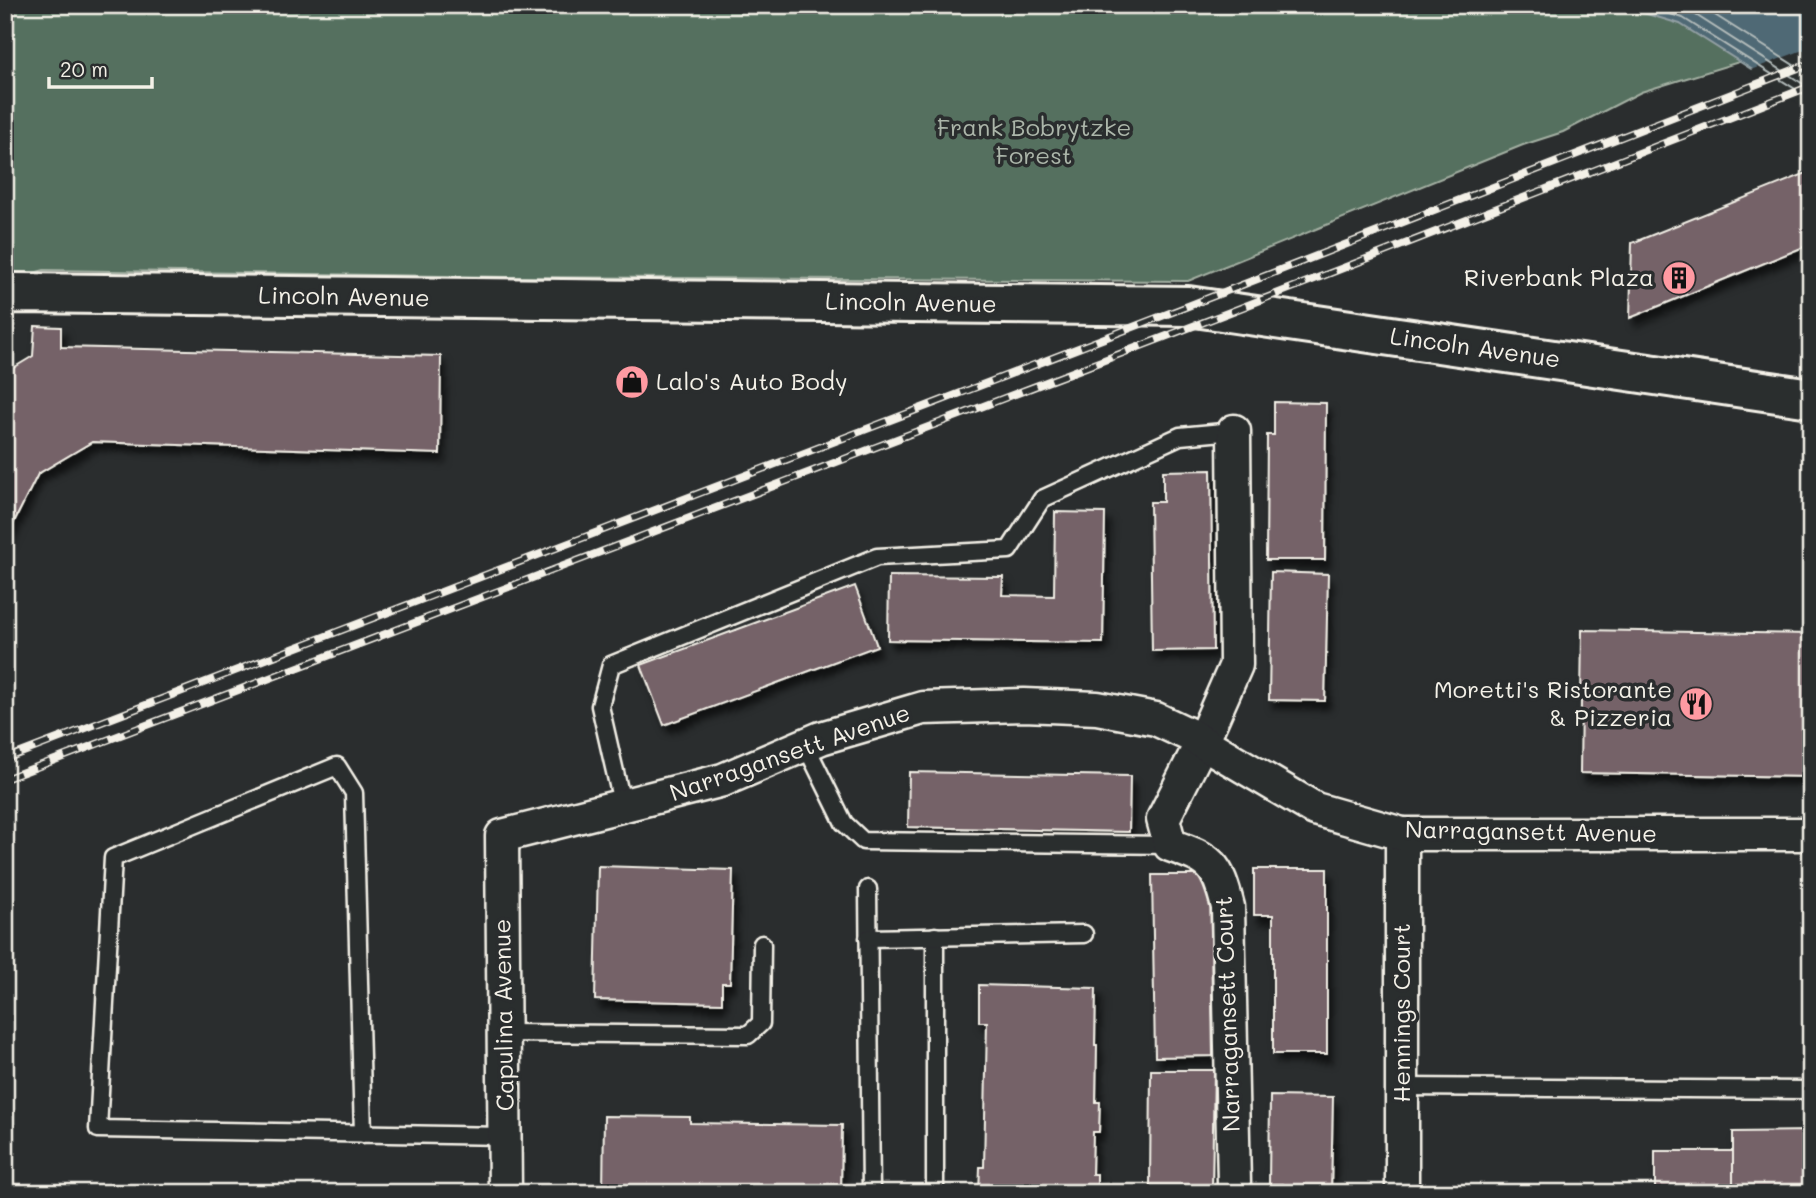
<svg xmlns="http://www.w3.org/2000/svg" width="1816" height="1198" font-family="Mali,sans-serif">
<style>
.green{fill:#546f5e;stroke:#a4b0a3;stroke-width:2}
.water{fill:#506975;stroke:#929fa3;stroke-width:2}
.pier{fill:#2a2d2e}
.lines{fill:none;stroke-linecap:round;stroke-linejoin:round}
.shore{stroke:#b2bbba;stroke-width:2}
.building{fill:#746268;stroke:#f4f1e8;stroke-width:2;filter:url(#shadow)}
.lane-casing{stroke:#f4f1e8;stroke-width:21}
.street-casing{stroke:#f4f1e8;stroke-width:37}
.secondary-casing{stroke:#f4f1e8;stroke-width:44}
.lane{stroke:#2a2d2e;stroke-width:16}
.street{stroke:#2a2d2e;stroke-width:32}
.secondary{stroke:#2a2d2e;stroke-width:38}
.rail-casing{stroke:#f4f1e8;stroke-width:8}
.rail{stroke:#2a2d2e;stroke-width:5;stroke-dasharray:16;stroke-linecap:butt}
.labels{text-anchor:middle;stroke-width:7;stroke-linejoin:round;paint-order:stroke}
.park-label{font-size:24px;fill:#acb6aa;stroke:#2a2d2e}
.poi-label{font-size:24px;fill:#f4f1e8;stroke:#2a2d2e;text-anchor:end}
.street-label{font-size:24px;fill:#f4f1e8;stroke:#2a2d2e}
</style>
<defs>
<filter id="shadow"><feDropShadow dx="4.5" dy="8" stdDeviation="3.5" flood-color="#0009"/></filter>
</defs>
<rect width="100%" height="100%" fill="#2a2d2e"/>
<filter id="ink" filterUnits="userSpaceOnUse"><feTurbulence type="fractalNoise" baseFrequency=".0143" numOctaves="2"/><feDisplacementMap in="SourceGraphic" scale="14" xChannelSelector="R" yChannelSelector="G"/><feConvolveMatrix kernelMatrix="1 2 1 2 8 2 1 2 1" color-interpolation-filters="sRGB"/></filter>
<g filter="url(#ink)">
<!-- green -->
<path class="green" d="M5 5H1811V40L1641 92 1563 132 1523 145 1188 281 508 277 44 270 5 281Z"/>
<!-- water -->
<path class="water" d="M1617 5H1811V107L1680 24Z"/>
<!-- pier -->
<path class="pier" d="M1811 47V103L1803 106 1748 71Z"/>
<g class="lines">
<!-- shore -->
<g class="shore">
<path d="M1642 5 1683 18 1811 99"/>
<path d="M1673 5 1688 10 1811 89"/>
<path d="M1699 5 1811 76"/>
</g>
</g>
<!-- building -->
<g class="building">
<path d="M1809 172 1811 173V244L1630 318 1632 243Z"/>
<path d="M35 326 61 327V347L441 356 440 454 92 442 38 474 5 540V373L33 356Z"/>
<path d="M1274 402 1326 403 1325 560H1266L1267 435H1274Z"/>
<path d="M1211 470 1213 650 1152 651 1150 502H1163V471Z"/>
<path d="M1055 512 1105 513 1103 643 888 640 889 576 1003 577 1002 595 1054 596Z"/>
<path d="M1271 572 1328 574 1325 701 1269 700Z"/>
<path d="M855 586 877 646 664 725 641 665Z"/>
<path d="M1582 630 1811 634V777L1580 773Z"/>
<path d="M909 772 1130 776 1129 832 908 827Z"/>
<path d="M598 866 733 870 730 983H722V1003L595 1000Z"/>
<path d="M1254 869H1327V1054H1273V915H1254Z"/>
<path d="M1152 875H1210L1213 1056 1155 1057Z"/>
<path d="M979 985 1096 988 1095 1045H1097L1096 1102H1100L1099 1132H1093L1092 1174H1097V1193H979L980 1167H984L987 1022H979Z"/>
<path d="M1151 1070H1214L1212 1188H1203V1193H1157V1187H1150Z"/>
<path d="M1270 1096 1333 1097 1331 1193H1283V1184H1269Z"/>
<path d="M604 1116 690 1117V1123L842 1125 841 1193H603Z"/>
<path d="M1811 1131V1193H1733V1132Z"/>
<rect x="1655" y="1151" width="78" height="42"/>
</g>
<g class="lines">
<!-- lane casing -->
<g class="lane-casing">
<g id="lane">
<path d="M805 744 844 823 863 841 1170 845"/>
<path d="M623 807 600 706 611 665 877 557 1009 550 1042 499 1180 436 1234 431"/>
<path d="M868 889 871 1193"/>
<path d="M935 936V1193"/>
<path d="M868 938 1084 934"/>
<path d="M504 1033 748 1035 761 1023 762 944"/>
<path d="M1402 1087 1811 1090"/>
<path d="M363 1134 354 793 337 766 113 858 98 1129 505 1136"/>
</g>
</g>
<!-- street casing -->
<g class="street-casing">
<g id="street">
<path d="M1234 431 1236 665 1202 742 1163 819 1170 845C1212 860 1217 863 1228 907L1234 1184"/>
<path d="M1402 834V1193"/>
<path d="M505 1193 502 836 723 780 821 738 923 708 1024 705 1097 708 1156 719 1192 736 1315 809 1402 834H1811"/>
</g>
</g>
<!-- secondary casing -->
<g class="secondary-casing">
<path id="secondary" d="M5 295 15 293 1188 306 1811 398"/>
</g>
<!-- lane -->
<use href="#lane" class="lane"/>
<!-- street -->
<use href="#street" class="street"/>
<!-- secondary -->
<use href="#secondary" class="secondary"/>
<!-- rail casing -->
<g class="rail-casing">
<g id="rail">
<path d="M5 759 1188 306 1811 63"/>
<path d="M5 779 1230 312 1811 86"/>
</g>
</g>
<!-- rail -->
<use href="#rail" class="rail"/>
</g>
</g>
<!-- icons -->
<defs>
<g id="building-disc" transform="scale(1.75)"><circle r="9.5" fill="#ff9aa2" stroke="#2a2d2e"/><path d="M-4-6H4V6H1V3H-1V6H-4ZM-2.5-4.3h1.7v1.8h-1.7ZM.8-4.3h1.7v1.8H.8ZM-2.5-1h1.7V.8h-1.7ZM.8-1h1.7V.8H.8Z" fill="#111"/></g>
<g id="shop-disc" transform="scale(1.75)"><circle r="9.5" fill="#ff9aa2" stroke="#2a2d2e"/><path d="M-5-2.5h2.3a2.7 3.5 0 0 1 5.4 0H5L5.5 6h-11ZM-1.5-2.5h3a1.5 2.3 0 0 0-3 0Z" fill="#111"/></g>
<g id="restaurant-disc" transform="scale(1.75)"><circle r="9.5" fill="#ff9aa2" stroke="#2a2d2e"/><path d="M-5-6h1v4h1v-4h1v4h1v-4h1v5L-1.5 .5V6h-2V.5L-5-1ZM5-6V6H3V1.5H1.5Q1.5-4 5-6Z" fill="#111"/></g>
</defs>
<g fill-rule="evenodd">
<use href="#building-disc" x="1679" y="278"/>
<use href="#shop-disc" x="632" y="382"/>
<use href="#restaurant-disc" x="1696" y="704"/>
</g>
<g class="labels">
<!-- park labels -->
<g class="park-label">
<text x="1034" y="136">Frank Bobrytzke<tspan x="1034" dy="28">Forest</tspan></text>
</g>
<!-- poi labels -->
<g class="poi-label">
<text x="1654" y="286">Riverbank Plaza</text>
<text x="656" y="390" text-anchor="start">Lalo's Auto Body</text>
<text x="1672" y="698">Moretti's Ristorante<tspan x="1672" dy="28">&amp; Pizzeria</tspan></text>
</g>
<!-- street labels -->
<g class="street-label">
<text transform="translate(344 297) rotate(1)" y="8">Lincoln Avenue</text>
<text transform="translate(911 303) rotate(1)" y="8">Lincoln Avenue</text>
<text transform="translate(1475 348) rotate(8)" y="8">Lincoln Avenue</text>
<text transform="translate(790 753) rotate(-19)" y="8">Narragansett Avenue</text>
<text transform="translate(1531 832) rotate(1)" y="8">Narragansett Avenue</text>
<text transform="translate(1402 1013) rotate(-90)" y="8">Hennings Court</text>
<text transform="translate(1228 1014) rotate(-92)" y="8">Narragansett Court</text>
<text transform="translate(504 1015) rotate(-91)" y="8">Capulina Avenue</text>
</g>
</g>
<!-- margin -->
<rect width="1816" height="1198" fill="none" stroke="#2a2d2e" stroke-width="28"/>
<rect x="14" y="14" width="1788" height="1170" fill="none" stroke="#f4f1e8" stroke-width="2.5" filter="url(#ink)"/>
<!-- scale -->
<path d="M49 77v10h103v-10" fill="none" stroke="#f4f1e8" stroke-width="3.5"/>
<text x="60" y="77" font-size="21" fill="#f4f1e8" stroke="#2a2d2e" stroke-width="5" paint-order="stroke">20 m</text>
</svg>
